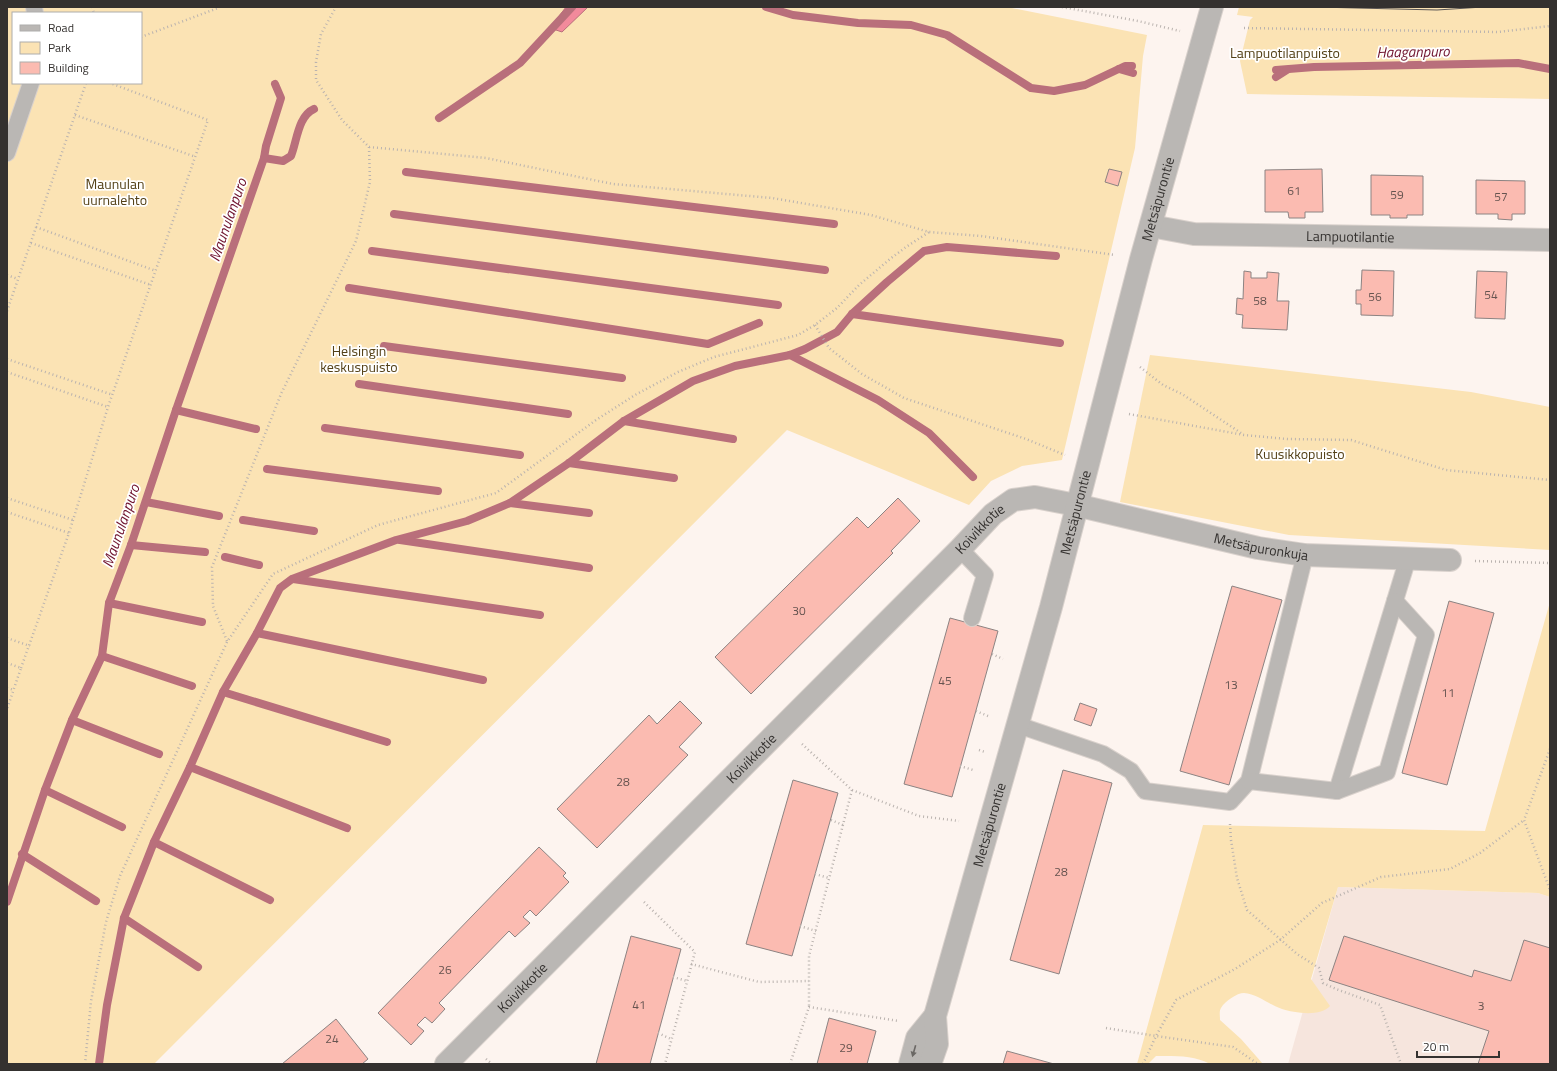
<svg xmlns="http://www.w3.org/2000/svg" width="1557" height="1071" font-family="'Titillium Web',sans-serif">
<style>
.built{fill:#f6e5dd}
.green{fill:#fbe3b4;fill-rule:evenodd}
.water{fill:#f28a9b;stroke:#b96f7b}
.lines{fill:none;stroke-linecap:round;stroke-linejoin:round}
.stream{stroke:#b96f7b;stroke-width:8}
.building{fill:#fbbbb1;stroke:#8c8382}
.service-casing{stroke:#d9d1cc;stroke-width:18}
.minor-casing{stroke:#d9d1cc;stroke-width:24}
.tertiary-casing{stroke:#d9d1cc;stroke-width:24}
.path{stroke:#bab3af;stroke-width:2.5;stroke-dasharray:1 3;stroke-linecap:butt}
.service{stroke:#bab7b4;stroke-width:16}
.minor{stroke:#bab7b4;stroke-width:22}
.tertiary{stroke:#bab7b4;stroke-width:22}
.tram{stroke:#5a5654;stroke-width:1}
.oneway{fill:#6a6764}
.labels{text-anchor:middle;stroke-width:3.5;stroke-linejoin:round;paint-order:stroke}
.number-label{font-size:12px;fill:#665450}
.park-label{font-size:14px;fill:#534016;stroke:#fff}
.street-label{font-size:14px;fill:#34312f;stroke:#fff}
.water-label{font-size:15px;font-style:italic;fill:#6f122d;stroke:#fff}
</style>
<rect width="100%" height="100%" fill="#fdf4ef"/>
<!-- built -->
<path class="built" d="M1338 887 1538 893 1550 897V1064H1288Z"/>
<!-- green -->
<g class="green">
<path d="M7 7H1007L1147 35 1143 56 1135 148 1062 460 1022 466 991 481 969 505 787 430 154 1064H7ZM13 13H141V83H13Z"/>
<path d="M1239 7H1550V99L1247 94 1240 61 1250 20 1253 17 1237 15Z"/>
<path d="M1150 355 1471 392 1550 407V550L1289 535 1120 502Z"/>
<path d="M1550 602V897L1538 893 1338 887 1311 979 1330 1006C1321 1017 1294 1013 1282 1009 1269 1005 1258 994 1244 993 1237 993 1225 1001 1221 1008 1219 1011 1220 1016 1220 1020L1241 1039 1263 1064H1210C1194 1055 1174 1056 1156 1056L1148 1064H1137L1203 825 1485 831Z"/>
</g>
<!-- water -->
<path class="water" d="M566 7H588L562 32 550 28Z"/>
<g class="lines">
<!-- stream -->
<g class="stream">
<path d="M766 7 793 15 858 23 911 25 947 35 1031 88 1054 91 1085 85 1125 66H1132"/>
<path d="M1119 69 1133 73"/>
<path d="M1276 70 1314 67 1518 63 1550 69"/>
<path d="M1276 77 1287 70"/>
<path d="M439 118 520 63 572 7"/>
<path d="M264 158 283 161 291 156C297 141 298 116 314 109"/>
<path d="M406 172 834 224"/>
<path d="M394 214 825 270"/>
<path d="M372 251 778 305"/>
<path d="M349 288 708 344 759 323"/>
<path d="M852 314 1060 343"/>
<path d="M384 346 622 378"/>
<path d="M790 355 878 400 929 433 973 477"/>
<path d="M359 384 568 414"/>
<path d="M176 410 256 429"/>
<path d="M624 421 733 439"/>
<path d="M325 428 520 455"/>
<path d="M569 463 674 478"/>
<path d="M267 469 438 491"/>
<path d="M146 502 219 516"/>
<path d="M510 503 589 513"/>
<path d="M243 520 314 531"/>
<path d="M400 540 589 568"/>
<path d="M131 545 205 552"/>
<path d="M225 557 259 565"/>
<path d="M293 579 540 615"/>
<path d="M109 603 202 622"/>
<path d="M257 633 483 680"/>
<path d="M102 656 192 686"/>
<path d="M223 692 387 742"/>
<path d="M72 720 159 754"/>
<path d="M190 767 347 828"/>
<path d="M45 790 122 827"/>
<path d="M154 842 270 900"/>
<path d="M22 854 96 901"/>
<path d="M7 902 45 790 72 720 102 656 109 603 131 545 176 410 264 158 266 146 281 98 275 84"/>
<path d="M124 918 198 967"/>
<path d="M99 1064 107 1005 124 918 154 842 190 767 223 692 257 633 280 588 292 579 396 540 467 521 510 503 569 463 624 421 693 381 735 366 790 355 805 349 837 332 852 314 887 282 924 251 947 247 1056 256"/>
</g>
</g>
<!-- building -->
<g class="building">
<path d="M1109 169 1122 172 1118 186 1105 182Z"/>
<path d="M1322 169 1323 212H1305V218H1289L1288 212H1265V170Z"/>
<path d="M1371 175 1423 176V215H1407V218H1390V215H1371Z"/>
<path d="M1476 180 1525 181V214H1512V220L1498 219V214H1476Z"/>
<path d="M1362 270 1394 271 1393 316 1361 315V304H1356V290H1361Z"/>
<path d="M1244 271 1251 272V278H1267V272L1279 273 1277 301H1289L1287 330 1242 328 1243 315 1236 314 1237 298 1243 299Z"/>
<path d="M1477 271 1507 272 1505 319 1475 318Z"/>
<path d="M898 498 920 521 891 551 893 553 751 694 715 657 857 517 868 528Z"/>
<path d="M1232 586 1282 600 1229 785 1180 771Z"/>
<path d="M1449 601 1494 613 1447 785 1402 773Z"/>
<path d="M950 618 998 631 952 797 904 784Z"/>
<path d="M680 701 702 723 679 747 688 755 597 848 557 809 649 715 657 724Z"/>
<path d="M1080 703 1097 709 1091 726 1074 720Z"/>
<path d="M1063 770 1112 783 1059 974 1010 960Z"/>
<path d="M793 780 838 793 792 956 746 944Z"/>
<path d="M539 847 566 873 563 876 569 882 536 916 530 910 523 917 530 923 515 937 509 931 439 1003 445 1009 432 1023 425 1017 417 1025 424 1031 411 1045 378 1013Z"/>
<path d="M631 936 681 949 650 1064H596Z"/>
<path d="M1344 936 1472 977 1474 970 1511 981 1524 940 1550 948V1064H1478L1489 1031 1329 980Z"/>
<path d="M829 1018 876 1031 867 1064H817Z"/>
<path d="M336 1019 368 1059 362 1064H282Z"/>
<path d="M1007 1051 1054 1064H1003Z"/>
</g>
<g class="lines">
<!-- service casing -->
<g class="service-casing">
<g id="service">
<path d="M34 7 35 13"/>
<path d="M7 153 31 83"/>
<path d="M960 549 985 575 972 618"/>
<path d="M1018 725 1103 754 1131 771 1145 791 1230 802 1249 781 1305 555"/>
<path d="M1249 781 1337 791 1408 558"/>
<path d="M1337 791 1387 772 1426 635 1395 601"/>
</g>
</g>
<!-- minor casing -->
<g class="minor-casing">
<g id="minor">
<path id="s1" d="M1151 226 1194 234 1550 240"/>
<path id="s2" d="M446 1064 960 549 993 514 1013 500 1035 497 1076 505 1258 548 1305 555 1450 560"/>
</g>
</g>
<!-- tertiary casing -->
<g class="tertiary-casing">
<g id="tertiary">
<path d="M910 1064 917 1038 935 1016"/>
<path id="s3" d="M930 1064 937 1044 935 1016 1051 607 1141 259 1212 7"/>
</g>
</g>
<!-- path -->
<g class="path">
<path d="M92 7 94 13"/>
<path d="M1062 7 1138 21 1180 31"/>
<path d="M1244 28 1498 32 1550 26"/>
<path d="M141 37 218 8"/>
<path d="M75 115 196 157"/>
<path d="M369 147 486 158 613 184 772 198 871 215 929 232 981 236 1115 255"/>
<path d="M36 227 156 271"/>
<path d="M31 243 151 285"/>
<path d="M7 275 18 279"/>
<path d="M7 311 86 83"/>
<path d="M815 325 829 348 862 374 904 398 1026 439 1065 455"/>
<path d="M7 359 113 395"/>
<path d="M1140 367 1163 385 1182 394 1241 433"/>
<path d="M7 372 108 407"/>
<path d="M1129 414 1244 435 1287 439 1351 440 1446 470 1550 480"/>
<path d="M7 498 73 520"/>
<path d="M7 512 69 533"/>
<path d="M1475 561 1550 563"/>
<path d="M7 638 30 646"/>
<path d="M227 641 213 606 212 567 281 394 356 241 370 182 369 147 342 120 316 80V62L321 34 336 7"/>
<path d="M992 654 1003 659"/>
<path d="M7 663 21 668 7 709"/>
<path d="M21 668 69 533 108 407 208 120 110 83"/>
<path d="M7 688 14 690"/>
<path d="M976 711 988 716"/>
<path d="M802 744 852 790 809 956V1007"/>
<path d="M1550 749 1524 820 1550 890"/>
<path d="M979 750 985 752"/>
<path d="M960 766 973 770"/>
<path d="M852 790 919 816 959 821"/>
<path d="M831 820 843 825"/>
<path d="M1230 824 1231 840 1237 878 1247 910 1297 954 1319 968 1323 983 1336 989 1380 1005 1401 1064"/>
<path d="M815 874 829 878"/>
<path d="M644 902 695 952 665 1064"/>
<path d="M800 926 816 931"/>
<path d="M691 964 759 982 809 981"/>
<path d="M673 977 687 981"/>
<path d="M1106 1028 1156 1036 1233 1047 1258 1064"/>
<path d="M658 1033 671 1039"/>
<path d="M486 1059 492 1064"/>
<path d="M85 1064 91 1001 106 922 120 876 227 642 273 574 378 525 496 493 596 420 635 395 678 372 714 357 798 335 815 325 837 308 859 285 890 259 906 247 929 232"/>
<path d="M790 1064 809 1007 899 1021"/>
<path d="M1143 1064 1156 1036 1176 1000 1235 969 1280 940 1322 903 1381 877 1450 869 1480 853 1524 820"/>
</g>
<!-- service -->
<use href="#service" class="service"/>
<!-- minor -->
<use href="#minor" class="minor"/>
<!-- tertiary -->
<use href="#tertiary" class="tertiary"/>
<!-- tram -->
<path class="tram" d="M1317 7 1437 10 1483 7"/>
</g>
<!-- one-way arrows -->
<defs><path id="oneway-solid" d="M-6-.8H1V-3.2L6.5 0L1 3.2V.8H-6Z"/></defs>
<use class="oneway" href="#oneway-solid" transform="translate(914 1051) rotate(106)"/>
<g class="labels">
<!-- number labels -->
<g class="number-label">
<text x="1294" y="195">61</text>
<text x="1397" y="199">59</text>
<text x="1501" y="201">57</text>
<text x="1491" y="299">54</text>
<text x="1375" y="301">56</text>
<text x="1260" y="305">58</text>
<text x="799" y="615">30</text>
<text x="945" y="685">45</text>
<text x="1231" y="689">13</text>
<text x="1448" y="697">11</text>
<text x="623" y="786">28</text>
<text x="1061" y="876">28</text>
<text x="445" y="974">26</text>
<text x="639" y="1009">41</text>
<text x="1481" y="1010">3</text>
<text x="332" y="1043">24</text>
<text x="846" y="1052">29</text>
</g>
<!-- park labels -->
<g class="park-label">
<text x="1285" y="58">Lampuotilanpuisto</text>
<text x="115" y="189">Maunulan<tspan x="115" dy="16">uurnalehto</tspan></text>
<text x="359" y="356">Helsingin<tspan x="359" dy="16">keskuspuisto</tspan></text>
<text x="1300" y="459">Kuusikkopuisto</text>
</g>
<!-- street labels -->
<g class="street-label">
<text dy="5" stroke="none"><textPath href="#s3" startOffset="896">Metsäpurontie</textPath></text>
<text dy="5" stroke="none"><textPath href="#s1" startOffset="200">Lampuotilantie</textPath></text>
<text dy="5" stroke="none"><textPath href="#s3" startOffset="572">Metsäpurontie</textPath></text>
<text dy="5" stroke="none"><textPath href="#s2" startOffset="756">Koivikkotie</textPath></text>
<text dy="5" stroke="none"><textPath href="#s2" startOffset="1054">Metsäpuronkuja</textPath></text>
<text dy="5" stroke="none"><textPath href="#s2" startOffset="432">Koivikkotie</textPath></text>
<text dy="5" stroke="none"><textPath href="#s3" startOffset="248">Metsäpurontie</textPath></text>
<text dy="5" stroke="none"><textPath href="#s2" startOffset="108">Koivikkotie</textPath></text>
</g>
<!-- water labels -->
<g class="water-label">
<text transform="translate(1413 52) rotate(-1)" y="5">Haaganpuro</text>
<text transform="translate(228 220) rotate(-71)" y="5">Maunulanpuro</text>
<text transform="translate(121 526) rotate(-71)" y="5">Maunulanpuro</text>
</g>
</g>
<!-- border -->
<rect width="1557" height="1071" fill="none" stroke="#34312f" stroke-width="16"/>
<!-- legend -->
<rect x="12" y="12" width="130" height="72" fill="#ffffff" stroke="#aeadac"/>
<rect x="20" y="25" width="20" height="6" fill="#bab7b4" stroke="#aeadac"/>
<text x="48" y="32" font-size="12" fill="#34312f">Road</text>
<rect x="20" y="42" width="20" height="12" fill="#fbe3b4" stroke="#aeadac"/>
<text x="48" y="52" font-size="12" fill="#34312f">Park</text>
<rect x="20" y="62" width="20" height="12" fill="#fbbbb1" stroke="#aeadac"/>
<text x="48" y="72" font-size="12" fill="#34312f">Building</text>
<!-- scale -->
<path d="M1417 1051v6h82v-6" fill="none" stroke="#34312f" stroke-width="2"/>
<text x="1423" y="1051" font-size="12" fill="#34312f" stroke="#ffffff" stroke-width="3" paint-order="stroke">20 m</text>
</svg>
